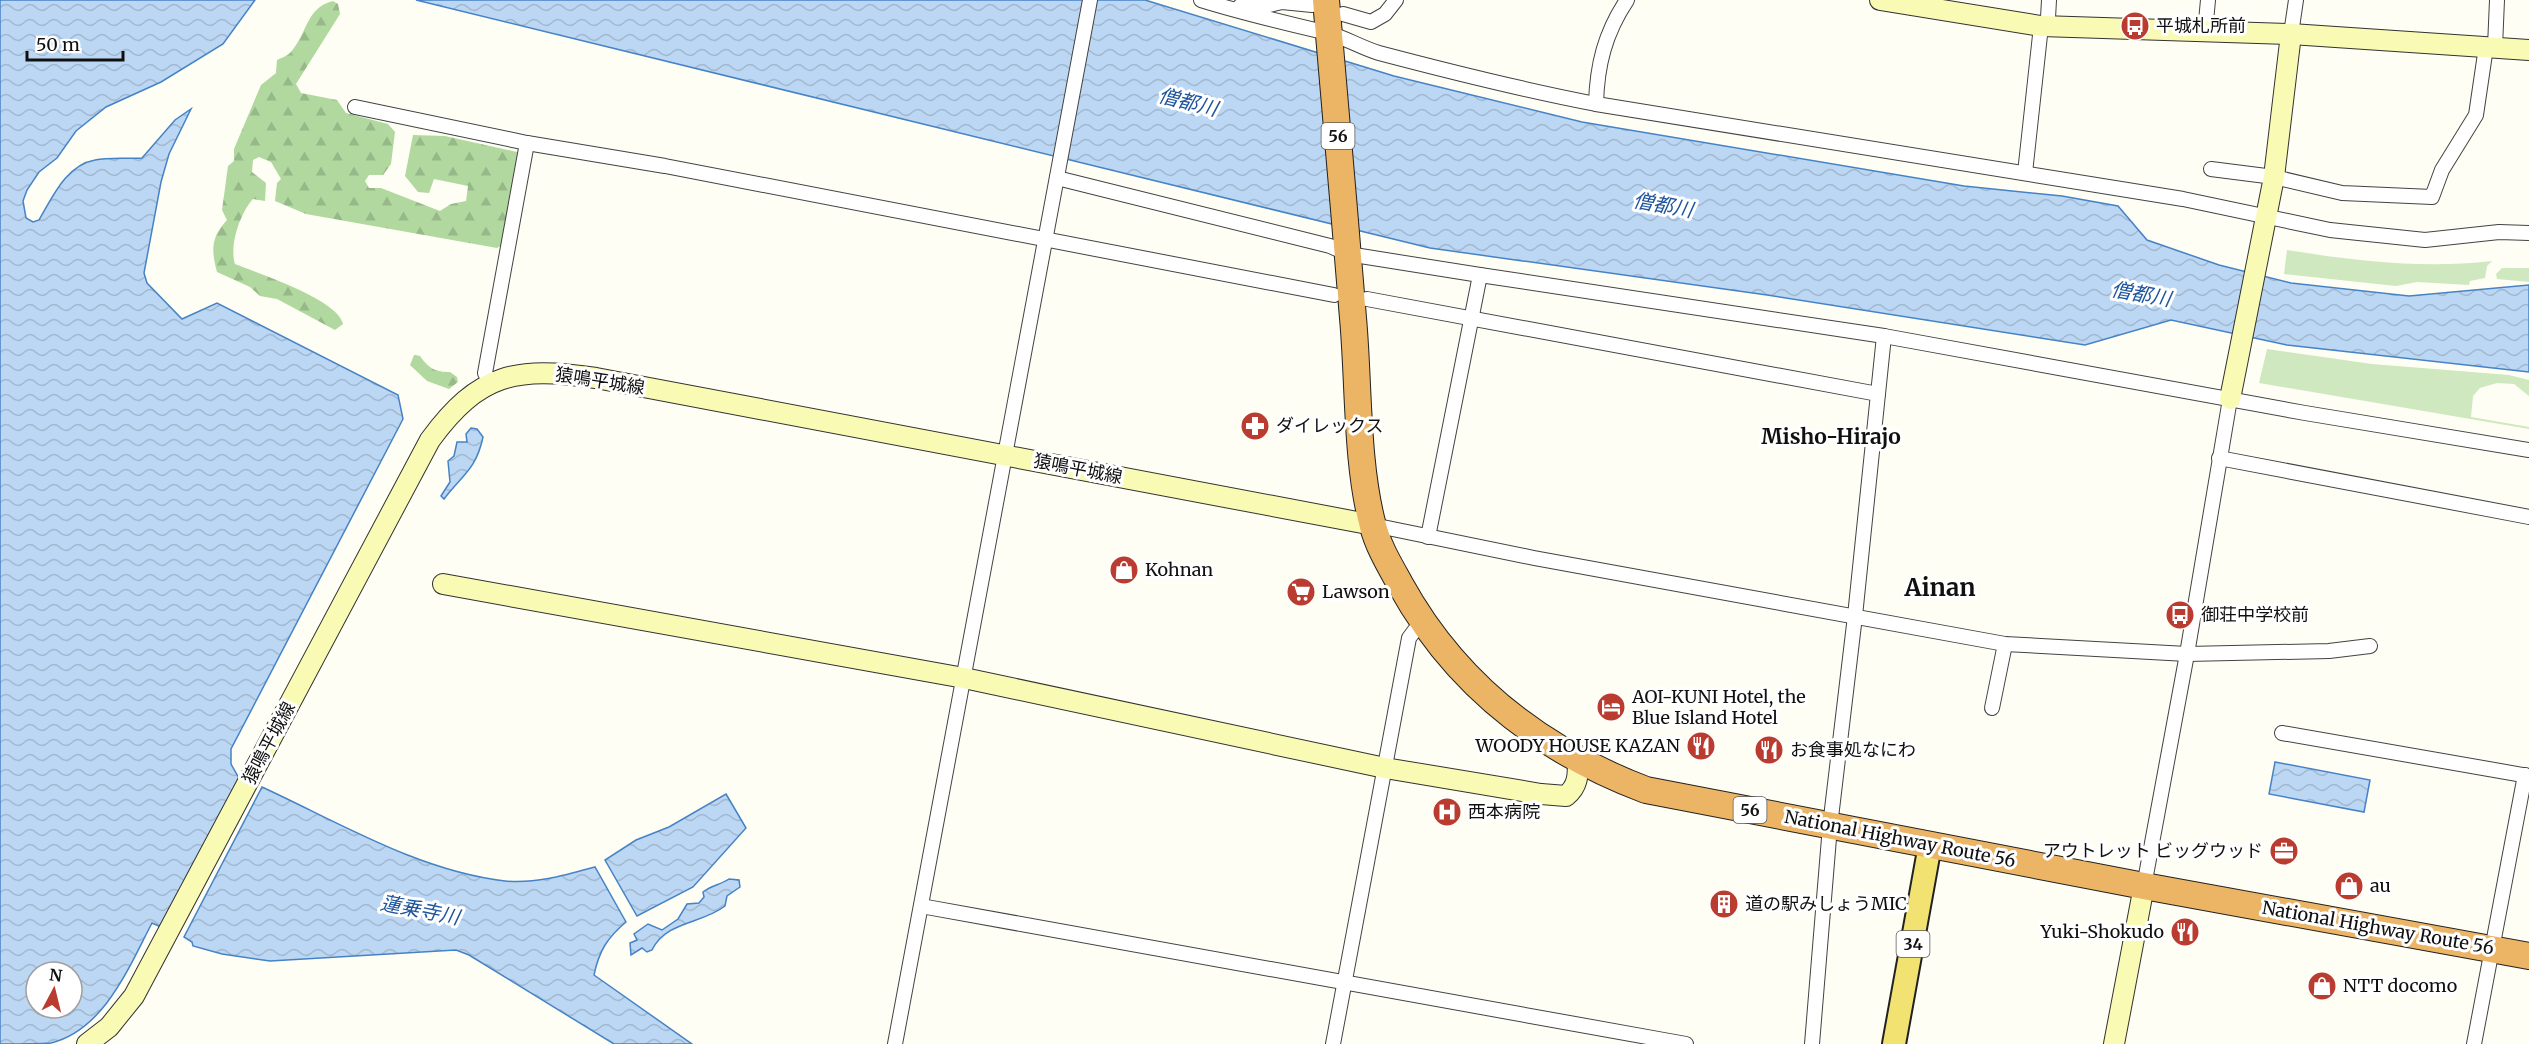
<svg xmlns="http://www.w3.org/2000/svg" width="2529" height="1044" font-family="Merriweather,'Noto Sans JP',serif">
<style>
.grass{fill:#cfe8bf}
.forest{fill:url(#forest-firs)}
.water{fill:url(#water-waves);stroke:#4683c6;stroke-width:1.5;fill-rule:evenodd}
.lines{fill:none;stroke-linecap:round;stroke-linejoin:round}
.street-casing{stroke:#434343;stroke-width:16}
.secondary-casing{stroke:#323232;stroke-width:22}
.primary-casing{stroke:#212121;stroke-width:26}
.highway-casing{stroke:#212121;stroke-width:28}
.street{stroke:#fff;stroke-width:14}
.secondary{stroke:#f9fab3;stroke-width:20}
.primary{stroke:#f1e272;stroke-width:22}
.highway{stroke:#ecb465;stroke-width:26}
.labels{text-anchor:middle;stroke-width:6;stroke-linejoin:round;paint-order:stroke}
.shield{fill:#fff;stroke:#585858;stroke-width:1.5}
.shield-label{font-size:16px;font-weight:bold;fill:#101010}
.poi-label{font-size:18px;fill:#101010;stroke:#fff;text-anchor:start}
.street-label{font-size:18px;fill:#101010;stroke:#fff}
.water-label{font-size:20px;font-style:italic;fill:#1f559d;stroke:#fff}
.quarter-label{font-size:21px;font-weight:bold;fill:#101010;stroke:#fff}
.district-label{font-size:24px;font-weight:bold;fill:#101010;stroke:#fff}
</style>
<defs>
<pattern id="forest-firs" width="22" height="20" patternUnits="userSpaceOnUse" patternTransform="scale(1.5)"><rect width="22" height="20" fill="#b1d89f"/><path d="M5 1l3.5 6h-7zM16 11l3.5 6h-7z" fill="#97b888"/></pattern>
<pattern id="water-waves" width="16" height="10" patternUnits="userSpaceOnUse" patternTransform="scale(1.5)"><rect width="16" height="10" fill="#bcd7f3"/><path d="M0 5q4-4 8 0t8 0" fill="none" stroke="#a1b8cf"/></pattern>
</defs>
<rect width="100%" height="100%" fill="#fefef4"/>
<!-- grass -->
<g class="grass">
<path d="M2287 250C2356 261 2422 269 2492 261L2487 266 2485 278 2470 281 2469 285 2417 282 2396 286 2284 274Z"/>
<path d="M2502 268H2529V282L2497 279 2496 274Z"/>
<path d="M2267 349 2372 364 2509 375 2529 380V396L2514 384 2497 383 2480 388 2473 396 2471 417 2529 427V429L2259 383Z"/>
</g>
<!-- forest -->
<g class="forest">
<path d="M333 1 338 4 340 14 296 84 301 93 337 100 346 113 388 124 395 132 391 164 383 175H369L365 181 369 188H381L440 211 451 204 466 201 468 186 434 179 429 193 418 192 405 176 413 135 445 136 517 152 520 157 504 244 497 248 306 214 275 201 277 183 281 179 271 162 259 157 253 160 252 172 266 183 265 201 253 199C240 213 229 246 235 264 258 273 339 300 343 324L335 330 277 299 260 296 250 287 217 272C211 250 211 237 227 220L222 210 228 166 234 161V149L261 85 276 73 277 60C281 58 287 56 290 53 307 35 306 7 333 1Z"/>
<path d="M414 355 420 356C429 369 436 372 450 372L457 377 458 382 449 389 427 381 410 365Z"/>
</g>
<!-- water -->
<g class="water">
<path d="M0 0H255L223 44 161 82 106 107 76 131 57 158 39 172 27 190 23 201 26 218 33 222 39 220C52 198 66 165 95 160 109 157 127 159 142 158L175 120 191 109 169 154 161 182 144 273 147 283 182 319 217 303 398 395 403 419 231 749V764L240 780 161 927 152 923C129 967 104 1030 51 1043 35 1044 16 1044 0 1044ZM36 972H72V1008H36Z"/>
<path d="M416 0H1145L1394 76 1582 122 1964 186 2062 196 2118 206 2147 240 2219 265 2291 283 2409 296 2529 285V372L2287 345 2171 320 2085 345 1767 295 1430 248Z"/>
<path d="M471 428 477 429 483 437C476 470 462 475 444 499L441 496 450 482 448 461 454 456 457 442H467L466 434Z"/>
<path d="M2275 762 2370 780 2364 812 2269 794Z"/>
<path d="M262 787C340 823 419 871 505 881 536 884 566 875 595 867L626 922C607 938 599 951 594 975L692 1044H614L469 955 456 950 270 961 222 954 193 946 192 942 184 937Z"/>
<path d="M726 794 746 828 693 887 637 916 605 860 636 840 669 827Z"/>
<path d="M729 879 739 880 740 887 727 896 725 906C702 924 666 921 652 950L647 952 642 948 631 955 630 943 637 940 634 934 648 924 662 930 678 919 687 904 699 903 704 897 703 892C712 885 720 885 729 879Z"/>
</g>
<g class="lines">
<!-- street casing -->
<g class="street-casing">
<g id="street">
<path d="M1201 0C1243 13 1285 23 1328 33 1346 38 1362 48 1379 53 1451 72 1523 90 1596 104L2183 199 2330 230 2425 240 2499 232 2529 233"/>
<path d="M1240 6 1261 7 1282 2 1312 5"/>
<path d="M1343 14 1371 22 1385 14 1396 0"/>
<path d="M2205 32 2208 0"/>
<path d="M2291 34 2296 0"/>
<path d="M2495 47 2497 0"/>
<path d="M1596 104C1597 65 1605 33 1627 0"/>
<path d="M355 107 527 143 665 166 1334 295"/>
<path d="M2211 169 2274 177 2342 193 2432 197 2442 170 2476 115 2486 47"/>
<path d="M2025 173 2041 26 2048 18 2049 0"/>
<path d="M1057 178 1330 246 1348 254 1480 275"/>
<path d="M1367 299 1878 394"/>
<path d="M490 383 485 373 527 143"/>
<path d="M2219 458 2529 517"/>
<path d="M1373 525 1534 558 2005 644 2187 654 2329 651 2370 646"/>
<path d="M1428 537 1480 275 1884 336 2305 413 2529 450"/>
<path d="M1992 708 2005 644"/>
<path d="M2282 733 2529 776"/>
<path d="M2144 886 2187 654 2230 399"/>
<path d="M921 906 1686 1044"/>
<path d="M895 1044 1090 0"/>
<path d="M1333 1044 1409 638 1421 622"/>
<path d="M1812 1044 1830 826 1855 616 1884 336"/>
<path d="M2474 1044 2525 775"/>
</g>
</g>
<!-- secondary casing -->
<g class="secondary-casing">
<g id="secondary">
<path d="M1880 0 2041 26 2291 34 2529 50"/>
<path d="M2230 399 2274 177 2291 34"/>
<path d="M443 584 964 678 1385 768 1541 794 1566 796C1578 786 1578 776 1578 761"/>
<path d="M87 1044 109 1027 134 996 430 440C479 373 516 366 596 378L1373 525"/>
<path d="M2114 1044 2144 886"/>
</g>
</g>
<!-- primary casing -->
<g class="primary-casing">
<path id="primary" d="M1894 1044 1930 845"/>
</g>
<!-- highway casing -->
<g class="highway-casing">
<path id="highway" d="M1326 0C1336 106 1344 212 1353 318 1359 384 1356 463 1373 526 1378 546 1390 566 1400 584 1455 684 1540 750 1646 790L2144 886 2529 956"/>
</g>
<!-- street -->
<use href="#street" class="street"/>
<!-- secondary -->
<use href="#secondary" class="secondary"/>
<!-- primary -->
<use href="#primary" class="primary"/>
<!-- highway -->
<use href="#highway" class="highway"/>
</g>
<!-- icons -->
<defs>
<g id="bus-disc" transform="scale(1.5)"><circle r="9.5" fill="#ba3b2f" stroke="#fff"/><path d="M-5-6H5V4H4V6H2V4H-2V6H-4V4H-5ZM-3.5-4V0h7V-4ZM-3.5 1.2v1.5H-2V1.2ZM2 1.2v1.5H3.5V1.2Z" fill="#fff"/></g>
<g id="pharmacy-disc" transform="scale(1.5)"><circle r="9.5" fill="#ba3b2f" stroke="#fff"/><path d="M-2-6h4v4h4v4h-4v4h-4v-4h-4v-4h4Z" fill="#fff"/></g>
<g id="shop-disc" transform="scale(1.5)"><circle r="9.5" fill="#ba3b2f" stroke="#fff"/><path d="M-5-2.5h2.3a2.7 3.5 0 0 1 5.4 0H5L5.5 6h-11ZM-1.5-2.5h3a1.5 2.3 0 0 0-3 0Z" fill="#fff"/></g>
<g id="supermarket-disc" transform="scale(1.5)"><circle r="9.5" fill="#ba3b2f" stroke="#fff"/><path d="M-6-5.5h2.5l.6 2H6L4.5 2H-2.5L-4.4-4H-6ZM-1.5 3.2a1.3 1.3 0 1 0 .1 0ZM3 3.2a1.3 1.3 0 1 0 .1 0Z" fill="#fff"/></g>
<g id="hotel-disc" transform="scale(1.5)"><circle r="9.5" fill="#ba3b2f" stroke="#fff"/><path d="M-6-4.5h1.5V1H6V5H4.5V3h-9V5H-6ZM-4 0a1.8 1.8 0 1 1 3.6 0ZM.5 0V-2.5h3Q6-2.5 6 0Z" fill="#fff"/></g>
<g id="restaurant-disc" transform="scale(1.5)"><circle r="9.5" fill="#ba3b2f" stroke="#fff"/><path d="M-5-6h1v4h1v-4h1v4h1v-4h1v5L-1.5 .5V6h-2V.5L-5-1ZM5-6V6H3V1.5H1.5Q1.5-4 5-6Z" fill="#fff"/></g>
<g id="hospital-disc" transform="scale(1.5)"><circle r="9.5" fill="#ba3b2f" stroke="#fff"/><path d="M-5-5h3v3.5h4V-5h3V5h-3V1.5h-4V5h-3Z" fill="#fff"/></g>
<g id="office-disc" transform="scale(1.5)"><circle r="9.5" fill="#ba3b2f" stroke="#fff"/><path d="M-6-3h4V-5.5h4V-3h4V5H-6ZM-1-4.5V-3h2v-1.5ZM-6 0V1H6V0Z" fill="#fff"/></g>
<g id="building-disc" transform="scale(1.5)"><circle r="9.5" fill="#ba3b2f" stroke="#fff"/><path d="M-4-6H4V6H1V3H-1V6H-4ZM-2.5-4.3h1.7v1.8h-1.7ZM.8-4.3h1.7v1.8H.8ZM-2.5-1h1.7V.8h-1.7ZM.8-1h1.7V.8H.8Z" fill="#fff"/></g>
</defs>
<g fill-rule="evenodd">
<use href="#bus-disc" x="2135" y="26"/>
<use href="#pharmacy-disc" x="1255" y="426"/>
<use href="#shop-disc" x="1124" y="570"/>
<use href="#supermarket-disc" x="1301" y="592"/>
<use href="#bus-disc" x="2180" y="615"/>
<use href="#hotel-disc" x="1611" y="707"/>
<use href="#restaurant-disc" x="1701" y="746"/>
<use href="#restaurant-disc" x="1769" y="750"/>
<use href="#hospital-disc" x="1447" y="812"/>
<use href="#office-disc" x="2284" y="851"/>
<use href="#shop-disc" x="2349" y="886"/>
<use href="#building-disc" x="1724" y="904"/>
<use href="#restaurant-disc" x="2185" y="932"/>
<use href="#shop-disc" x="2322" y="986"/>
</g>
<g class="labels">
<!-- shield labels -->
<g class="shield">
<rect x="1321.5" y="123" width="33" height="26" rx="4.5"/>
<rect x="1733.5" y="797" width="33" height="26" rx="4.5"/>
<rect x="1896.5" y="931" width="33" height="26" rx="4.5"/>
</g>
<g class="shield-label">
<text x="1338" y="142">56</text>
<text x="1750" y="816">56</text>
<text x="1913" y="950">34</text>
</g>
<!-- poi labels -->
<g class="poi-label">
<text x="2156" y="32">平城札所前</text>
<text x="1276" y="432">ダイレックス</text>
<text x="1145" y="576">Kohnan</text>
<text x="1322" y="598">Lawson</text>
<text x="2201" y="621">御荘中学校前</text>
<text x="1632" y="703">AOI-KUNI Hotel, the<tspan x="1632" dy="21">Blue Island Hotel</tspan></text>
<text x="1680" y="752" text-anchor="end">WOODY HOUSE KAZAN</text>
<text x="1790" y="756">お食事処なにわ</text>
<text x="1468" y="818">西本病院</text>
<text x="2263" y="857" text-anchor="end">アウトレット ビッグウッド</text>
<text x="2370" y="892">au</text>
<text x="1745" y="910">道の駅みしょうMIC</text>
<text x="2164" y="938" text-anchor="end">Yuki-Shokudo</text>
<text x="2343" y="992">NTT docomo</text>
</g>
<!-- street labels -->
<g class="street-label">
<text transform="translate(600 381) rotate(9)" y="6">猿鳴平城線</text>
<text transform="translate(1078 469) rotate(11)" y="6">猿鳴平城線</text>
<text transform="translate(269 743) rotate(-62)" y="6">猿鳴平城線</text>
<text transform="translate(1900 839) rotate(11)" y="6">National Highway Route 56</text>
<text transform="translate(2378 928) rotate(10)" y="6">National Highway Route 56</text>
</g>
<!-- water labels -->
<g class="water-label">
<text transform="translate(1188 102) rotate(14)" y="7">僧都川</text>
<text transform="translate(1663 205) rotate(10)" y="7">僧都川</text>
<text transform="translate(2141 294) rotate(10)" y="7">僧都川</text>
<text transform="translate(420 910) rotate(11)" y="7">蓮乗寺川</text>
</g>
<!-- quarter labels -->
<g class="quarter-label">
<text x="1831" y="444">Misho-Hirajo</text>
</g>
<!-- district labels -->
<g class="district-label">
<text x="1940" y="596">Ainan</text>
</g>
</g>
<!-- north arrow -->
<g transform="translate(54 990) rotate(7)"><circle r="28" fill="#ffffff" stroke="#9f9f9f" stroke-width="1.5"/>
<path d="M0-4.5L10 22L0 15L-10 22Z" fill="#ba3b2f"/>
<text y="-9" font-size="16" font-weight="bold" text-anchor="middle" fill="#101010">N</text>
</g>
<!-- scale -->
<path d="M27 51v9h96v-9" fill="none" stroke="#101010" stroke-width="3"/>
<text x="36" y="51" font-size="18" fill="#101010" stroke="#ffffff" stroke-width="4.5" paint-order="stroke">50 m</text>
</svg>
